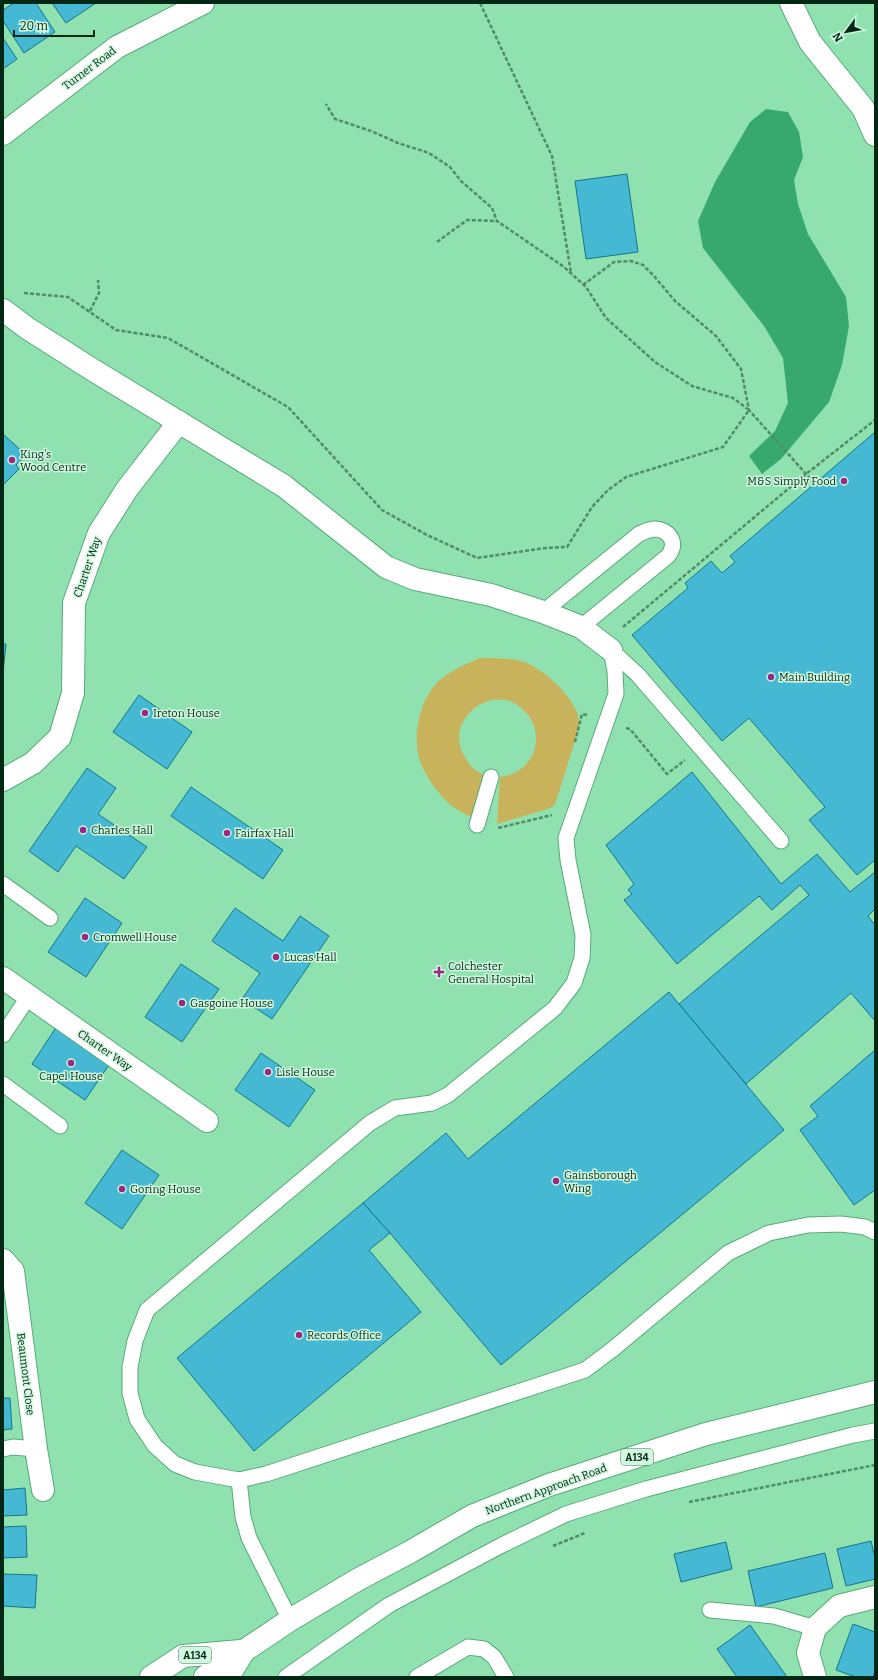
<svg xmlns="http://www.w3.org/2000/svg" width="878" height="1680" font-family="Bitter,serif">
<style>
.green{fill:#c8b35c}
.water{fill:#37a96e}
.building{fill:#45b9d4;stroke:#167589}
.lines{fill:none;stroke-linecap:round;stroke-linejoin:round}
.lane-casing{stroke:#58aa7a;stroke-width:17}
.street-casing{stroke:#58aa7a;stroke-width:24}
.secondary-casing{stroke:#58aa7a;stroke-width:24}
.primary-casing{stroke:#58aa7a;stroke-width:24}
.path{stroke:#4f8d69;stroke-width:2.5;stroke-dasharray:4 2;stroke-linecap:butt}
.lane{stroke:#fff;stroke-width:15}
.street{stroke:#fff;stroke-width:22}
.secondary{stroke:#fff;stroke-width:22}
.primary{stroke:#fff;stroke-width:22}
.poi-dot{fill:#9a2885;stroke:#d0f8de;stroke-width:1.5}
.labels{text-anchor:middle;stroke-width:3;stroke-linejoin:round;paint-order:stroke}
.shield{fill:#d0f8de;stroke:#406651;stroke-width:1}
.shield-label{font-size:10px;font-weight:bold;fill:#032715}
.street-label{font-size:11px;fill:#032715;stroke:#d0f8de}
.poi-label{font-size:11px;fill:#032715;stroke:#d0f8de;text-anchor:start}
</style>
<rect width="100%" height="100%" fill="#8fe2af"/>
<!-- green -->
<path class="green" d="M480 658C494 658 508 658 521 661 541 666 572 695 578 715 579 719 579 724 579 728L555 805 548 809 497 824 500 777C532 774 547 738 527 714 522 708 516 703 510 701 476 692 445 729 466 759 468 762 470 766 473 768 476 771 480 773 484 775L472 818C464 813 453 808 446 801 436 790 422 772 419 757 412 734 421 696 440 680 452 670 466 664 480 658Z"/>
<!-- water -->
<path class="water" d="M766 109 788 112 799 132 803 157 794 180 798 204 808 234 846 297 849 326 842 365 829 402 781 459 762 474 749 456 775 431 788 403 783 358 764 326 703 248 698 221 715 182 750 122Z"/>
<!-- building -->
<g class="building">
<path d="M14 3H36L55 32 24 53 3 21V10Z"/>
<path d="M52 3H96L66 23Z"/>
<path d="M3 38 17 59 3 69Z"/>
<path d="M627 174 638 252 586 259 575 181Z"/>
<path d="M875 432V860L857 875 809 820 825 807 749 718 722 741 632 635 688 588 685 583 711 561 722 573 735 562 730 556Z"/>
<path d="M3 434 26 455 16 465 19 469 3 485Z"/>
<path d="M3 644H6L3 673Z"/>
<path d="M139 695 192 732 167 769 113 732Z"/>
<path d="M87 768 116 788 98 814 147 847 124 879 76 846 58 872 29 851Z"/>
<path d="M692 772 781 884 817 854 850 892 875 872V909L868 916 875 925V1021L851 993 746 1084 679 1004 809 895 800 885 772 910 759 896 677 964 624 900 632 894 628 890 634 884 606 845Z"/>
<path d="M191 787 283 850 263 879 171 816Z"/>
<path d="M85 898 122 923 86 977 48 952Z"/>
<path d="M235 908 283 941 300 916 329 936 272 1019 242 999 260 973 212 941Z"/>
<path d="M181 964 219 989 182 1042 145 1017Z"/>
<path d="M669 992 784 1130 501 1365 390 1233 363 1203 446 1133 468 1159Z"/>
<path d="M57 1026 111 1062 85 1100 32 1064Z"/>
<path d="M875 1050V1190L854 1205 800 1130 818 1116 810 1106Z"/>
<path d="M261 1053 315 1090 289 1127 235 1090Z"/>
<path d="M122 1150 159 1175 122 1229 85 1203Z"/>
<path d="M363 1203 390 1233 369 1250 421 1312 254 1451 177 1358Z"/>
<path d="M3 1398H10L12 1429 3 1430Z"/>
<path d="M25 1488 27 1515 3 1516V1490Z"/>
<path d="M26 1526 27 1557 3 1558V1527Z"/>
<path d="M871 1541 875 1558V1579L846 1586 837 1549Z"/>
<path d="M726 1542 732 1569 681 1582 674 1554Z"/>
<path d="M825 1553 833 1588 756 1607 748 1571Z"/>
<path d="M3 1574 37 1575 35 1608 3 1606Z"/>
<path d="M853 1624 875 1632V1671L873 1677H856L836 1670Z"/>
<path d="M750 1625 787 1677H737L717 1649Z"/>
</g>
<g class="lines">
<!-- lane casing -->
<g class="lane-casing">
<g id="lane">
<path d="M543 612 639 534C644 532 649 529 655 529 670 530 678 543 668 556L581 627"/>
<path d="M611 650 615 671 616 694 566 838 568 860 583 935 582 958 574 983 555 1008 448 1095 432 1103 395 1108 370 1123 147 1310 135 1341 130 1367V1393L137 1419 155 1446 175 1464 195 1472 239 1480 266 1474 585 1370 613 1349 728 1253 769 1233 808 1225 841 1224 865 1227 875 1232"/>
<path d="M611 650 638 675 781 841"/>
<path d="M477 825 491 777"/>
<path d="M3 884 50 918"/>
<path d="M3 1035 29 996"/>
<path d="M3 1084 60 1126"/>
<path d="M3 1449 13 1447 36 1449"/>
<path d="M239 1480 243 1517 249 1538 290 1620"/>
<path d="M710 1610 774 1616 815 1628"/>
<path d="M286 1677 389 1605 502 1545 566 1514 646 1489 853 1435 875 1431"/>
<path d="M417 1677 468 1647 484 1649 494 1657 506 1677"/>
</g>
</g>
<!-- street casing -->
<g class="street-casing">
<g id="street">
<path d="M791 3 810 42 863 108 875 135"/>
<path d="M3 310 27 328 93 370 284 486 386 567 415 579 491 595 543 612 581 627 611 650"/>
<path d="M3 780 33 763 60 737 73 693 74 603 99 533 127 489 179 422"/>
<path d="M3 978 207 1121"/>
<path d="M3 1260 13 1271 36 1449 43 1490"/>
<path d="M815 1677 808 1653 815 1628 839 1606 875 1597"/>
</g>
</g>
<!-- secondary casing -->
<g class="secondary-casing">
<g id="secondary">
<path d="M3 134 117 47 203 3"/>
<path d="M228 1677 244 1651"/>
</g>
</g>
<!-- primary casing -->
<g class="primary-casing">
<g id="primary">
<path d="M151 1677 183 1656 241 1651"/>
<path d="M205 1677 290 1620 357 1580 410 1552 472 1516 549 1485 706 1434 875 1392"/>
</g>
</g>
<!-- path -->
<g class="path">
<path d="M480 3 552 156 571 273"/>
<path d="M437 242 467 220 497 221"/>
<path d="M583 285 614 262 631 261 643 265 654 276 675 301 716 336 741 369 749 410 815 484"/>
<path d="M24 293 68 297 116 330 168 338 288 407 382 510 427 535 477 558 545 548 567 547 592 507 608 490 626 477 723 447 749 410 733 398 692 386 655 362 606 318 586 287 564 267 497 221 492 208 461 181 450 167 429 153 398 143 371 131 335 119 326 104"/>
<path d="M90 311 99 293 98 280"/>
<path d="M623 627 806 474 875 420"/>
<path d="M626 728 630 729 667 774 685 760"/>
<path d="M575 742 582 714 587 715"/>
<path d="M498 828 552 815"/>
<path d="M689 1502 875 1465"/>
<path d="M553 1546 585 1533"/>
</g>
<!-- lane -->
<use href="#lane" class="lane"/>
<!-- street -->
<use href="#street" class="street"/>
<!-- secondary -->
<use href="#secondary" class="secondary"/>
<!-- primary -->
<use href="#primary" class="primary"/>
</g>
<!-- markers -->
<g class="poi-dot">
<circle cx="12" cy="460" r="4"/>
<circle cx="844" cy="481" r="4"/>
<circle cx="771" cy="677" r="4"/>
<circle cx="145" cy="713" r="4"/>
<circle cx="83" cy="830" r="4"/>
<circle cx="227" cy="833" r="4"/>
<circle cx="85" cy="937" r="4"/>
<circle cx="276" cy="957" r="4"/>
<path d="M437 966h4v4h4v4h-4v4h-4v-4h-4v-4h4z"/>
<circle cx="182" cy="1003" r="4"/>
<circle cx="71" cy="1063" r="4"/>
<circle cx="268" cy="1072" r="4"/>
<circle cx="556" cy="1181" r="4"/>
<circle cx="122" cy="1189" r="4"/>
<circle cx="299" cy="1335" r="4"/>
</g>
<g class="labels">
<!-- shield labels -->
<g class="shield">
<rect x="621" y="1449" width="32" height="16" rx="3"/>
<rect x="179" y="1647" width="32" height="16" rx="3"/>
</g>
<g class="shield-label">
<text x="637" y="1461">A134</text>
<text x="195" y="1659">A134</text>
</g>
<!-- street labels -->
<g class="street-label">
<text transform="translate(89 68) rotate(-37)" y="4">Turner Road</text>
<text transform="translate(87 567) rotate(-71)" y="4">Charter Way</text>
<text transform="translate(105 1050) rotate(35)" y="4">Charter Way</text>
<text transform="translate(26 1374) rotate(83)" y="4">Beaumont Close</text>
<text transform="translate(546 1489) rotate(-20)" y="4">Northern Approach Road</text>
</g>
<!-- poi labels -->
<g class="poi-label">
<text x="20" y="458">King's<tspan x="20" dy="13">Wood Centre</tspan></text>
<text x="836" y="485" text-anchor="end">M&amp;S Simply Food</text>
<text x="779" y="681">Main Building</text>
<text x="153" y="717">Ireton House</text>
<text x="91" y="834">Charles Hall</text>
<text x="235" y="837">Fairfax Hall</text>
<text x="93" y="941">Cromwell House</text>
<text x="284" y="961">Lucas Hall</text>
<text x="448" y="970">Colchester<tspan x="448" dy="13">General Hospital</tspan></text>
<text x="190" y="1007">Gasgoine House</text>
<text x="276" y="1076">Lisle House</text>
<text x="71" y="1080" text-anchor="middle">Capel House</text>
<text x="564" y="1179">Gainsborough<tspan x="564" dy="13">Wing</tspan></text>
<text x="130" y="1193">Goring House</text>
<text x="307" y="1339">Records Office</text>
</g>
</g>
<!-- border -->
<rect width="878" height="1680" fill="none" stroke="#032715" stroke-width="8"/>
<!-- north arrow -->
<g transform="translate(846 32) rotate(238)" stroke="#d0f8de" stroke-width="3" paint-order="stroke">
<path d="M0-3L7 15L0 10L-7 15Z" fill="#032715"/>
<text y="-6" font-size="11" font-weight="bold" text-anchor="middle" fill="#032715">N</text>
</g>
<!-- scale -->
<path d="M14 30v6h80v-6" fill="none" stroke="#032715" stroke-width="2"/>
<text x="20" y="30" font-size="12" fill="#032715" stroke="#d0f8de" stroke-width="3" paint-order="stroke">20 m</text>
</svg>
